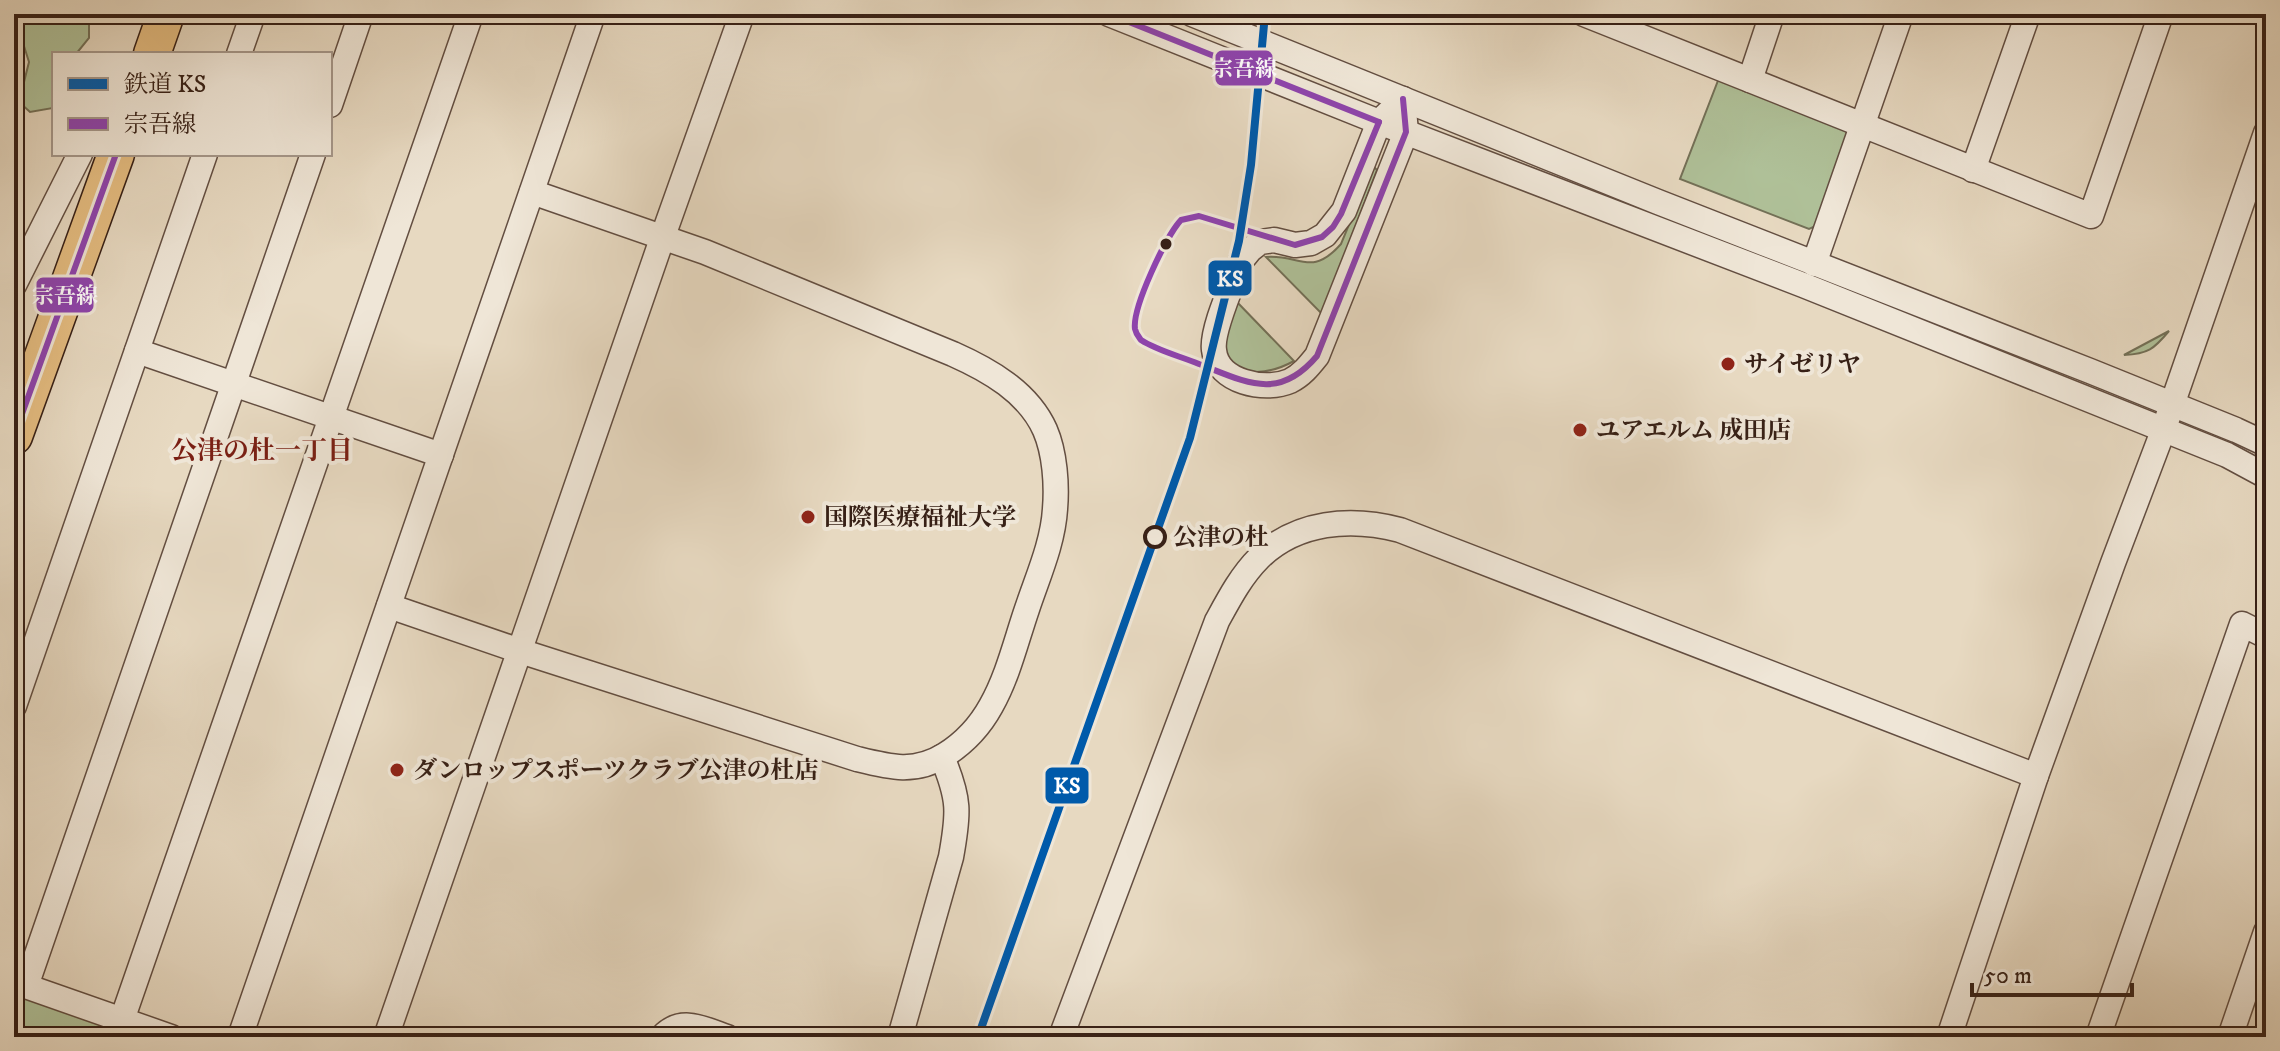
<svg xmlns="http://www.w3.org/2000/svg" width="2280" height="1051" font-family="'IM FELL DW Pica','Noto Serif JP',serif">
<style>
.green{fill:#afc098;stroke:#737057;stroke-width:2}
.lines{fill:none;stroke-linecap:round;stroke-linejoin:round}
.minor-casing{stroke:#634e41;stroke-width:27}
.highway-casing{stroke:#372016;stroke-width:39}
.minor{stroke:#efe6d7;stroke-width:24}
.highway{stroke:#e4bc80;stroke-width:36}
.bus-1-casing{stroke:#efe6d7;stroke-width:12}
.bus-1{stroke:#8e44ad;stroke-width:6}
.rail-1-casing{stroke:#efe6d7;stroke-width:14}
.rail-1{stroke:#005aaa;stroke-width:8}
.bus-dot{fill:#372016;stroke:#efe6d7;stroke-width:3}
.poi-dot{fill:#8f2418;stroke:#efe6d7;stroke-width:3}
.stop-dot{fill:#efe6d7;stroke:#372016;stroke-width:4}
.labels{text-anchor:middle;stroke-width:8;stroke-linejoin:round;paint-order:stroke}
.poi-label{font-size:24px;font-weight:bold;fill:#372016;stroke:#efe6d7;text-anchor:start}
.stop-label{font-size:24px;font-weight:bold;fill:#372016;stroke:#efe6d7;text-anchor:start}
.neighbourhood-label{font-size:26px;font-weight:bold;fill:#7a1f14;stroke:#efe6d7}
.line-badge{stroke:#efe6d7;stroke-width:3}
.badge-label{font-size:22px;text-anchor:middle;font-weight:bold;fill:#fff}
</style>
<rect width="100%" height="100%" fill="#e7d9c1"/>
<filter id="stains"><feTurbulence type="fractalNoise" baseFrequency=".0025" numOctaves="4"/><feColorMatrix values="0 0 0 0 .2 0 0 0 0 .09 0 0 0 0 .02 0 0 0 .5 -.17"/></filter>
<radialGradient id="worn" r=".72"><stop offset=".6" stop-color="#630" stop-opacity="0"/><stop offset="1" stop-color="#630" stop-opacity=".3"/></radialGradient>
<!-- green -->
<g class="green">
<path d="M14 14H89V38L76 54H54L53 108 30 112 19 102 29 62 23 43 14 40Z"/>
<path d="M1719 78 1845 126 1848 136 1818 225 1809 229 1680 179Z"/>
<path d="M1374 167 1377 170 1322 314 1266 257C1300 254 1311 278 1341 244L1372 169Z"/>
<path d="M1237 302 1294 361C1274 372 1237 382 1226 352 1221 336 1231 316 1237 302Z"/>
<path d="M2169 331C2154 349 2148 354 2124 355Z"/>
<path d="M14 992 143 1037H14Z"/>
</g>
<g class="lines">
<!-- minor casing -->
<g class="minor-casing">
<g id="minor">
<path d="M1109 14 1379 122 1803 285 2227 455 2266 476"/>
<path d="M1192 14 1658 202 2090 371 2236 430 2266 444"/>
<path d="M1584 14 2091 216 2161 14"/>
<path d="M239 54 253 14"/>
<path d="M1750 80 1772 14"/>
<path d="M1403 99 1406 132 1317 356C1309 366 1302 375 1290 381 1265 392 1217 382 1214 350 1211 330 1234 281 1241 261L1250 250 1260 242 1274 240 1295 245 1311 243 1325 235 1344 211 1379 122Z"/>
<path d="M330 105 361 14"/>
<path d="M1973 170 2028 14"/>
<path d="M1814 264 1901 14"/>
<path d="M14 285 80 154"/>
<path d="M137 351 441 455"/>
<path d="M389 606 520 651 857 759C889 767 915 774 945 755 964 743 980 726 991 706 1008 676 1016 641 1027 609 1038 576 1053 543 1055 509 1057 485 1055 453 1045 430 1028 392 989 370 953 354L705 252 532 192"/>
<path d="M14 706 205 154"/>
<path d="M14 982 171 1037"/>
<path d="M26 986 313 154"/>
<path d="M122 1020 471 14"/>
<path d="M240 1037 593 14"/>
<path d="M386 1037 663 236 742 14"/>
<path d="M662 1037C681 1016 704 1029 727 1037"/>
<path d="M900 1037 951 857C959 813 960 799 942 757"/>
<path d="M1061 1037 1217 621C1229 599 1241 576 1259 558 1297 521 1351 517 1400 530L2036 776"/>
<path d="M1949 1037 2036 776 2113 563 2163 431 2266 133"/>
<path d="M2098 1037 2242 624 2266 636"/>
<path d="M2230 1037 2266 932"/>
</g>
</g>
<!-- highway casing -->
<g class="highway-casing">
<g id="highway">
<path d="M152 54 166 14"/>
<path d="M14 436 116 154"/>
</g>
</g>
<!-- minor -->
<use href="#minor" class="minor"/>
<!-- highway -->
<use href="#highway" class="highway"/>
<!-- bus-1 casing -->
<g class="bus-1-casing">
<g id="bus-1">
<path d="M1109 14 1379 122"/>
<path d="M1379 122 1341 214 1333 227 1322 237 1295 245 1199 216 1181 220C1166 236 1132 308 1135 329 1136 334 1138 336 1141 340 1158 351 1180 356 1199 364 1246 382 1278 402 1317 356L1406 132 1403 99"/>
<path d="M14 436 116 154"/>
</g>
</g>
<!-- bus-1 -->
<use href="#bus-1" class="bus-1"/>
<!-- rail-1 casing -->
<g class="rail-1-casing">
<path id="rail-1" d="M978 1037 1190 438 1239 241 1251 165 1265 14"/>
</g>
<!-- rail-1 -->
<use href="#rail-1" class="rail-1"/>
</g>
<!-- markers -->
<circle class="bus-dot" cx="1166" cy="244" r="7"/>
<g class="poi-dot">
<circle cx="1728" cy="364" r="8"/>
<circle cx="1580" cy="430" r="8"/>
<circle cx="808" cy="517" r="8"/>
<circle cx="397" cy="770" r="8"/>
</g>
<circle class="stop-dot" cx="1155" cy="537" r="10"/>
<g class="labels">
<!-- poi labels -->
<g class="poi-label">
<text x="1744" y="372">サイゼリヤ</text>
<text x="1596" y="438">ユアエルム 成田店</text>
<text x="824" y="525">国際医療福祉大学</text>
<text x="413" y="778">ダンロップスポーツクラブ公津の杜店</text>
</g>
<!-- stop labels -->
<g class="stop-label">
<text x="1173" y="545">公津の杜</text>
</g>
<!-- neighbourhood labels -->
<g class="neighbourhood-label">
<text x="262" y="459">公津の杜一丁目</text>
</g>
</g>
<g class="line-badge">
<rect x="1214" y="49" width="60" height="38" rx="8" fill="#8e44ad"/>
<rect x="1207" y="259" width="46" height="38" rx="8" fill="#005aaa"/>
<rect x="35" y="276" width="60" height="38" rx="8" fill="#8e44ad"/>
<rect x="1044" y="766" width="46" height="39" rx="8" fill="#005aaa"/>
</g>
<g class="badge-label">
<text x="1244" y="76">宗吾線</text>
<text x="1230" y="286">KS</text>
<text x="65" y="303">宗吾線</text>
<text x="1067" y="793">KS</text>
</g>
<!-- margin -->
<rect width="2280" height="1051" fill="none" stroke="#e7d9c1" stroke-width="48"/>
<rect x="16" y="16" width="2248" height="1019" fill="none" stroke="#372016" stroke-width="4"/>
<rect x="24" y="24" width="2232" height="1003" fill="none" stroke="#372016" stroke-width="2"/>
<!-- legend -->
<rect x="52" y="52" width="280" height="104" fill="#efe6d7" stroke="#a5978a" stroke-width="2"/>
<rect x="68" y="78" width="40" height="12" fill="#005aaa" stroke="#a5978a" stroke-width="2"/>
<text x="124" y="92" font-size="24" fill="#372016">鉄道 KS</text>
<rect x="68" y="118" width="40" height="12" fill="#8e44ad" stroke="#a5978a" stroke-width="2"/>
<text x="124" y="132" font-size="24" fill="#372016">宗吾線</text>
<!-- scale -->
<path d="M1972 983v12h160v-12" fill="none" stroke="#372016" stroke-width="4"/>
<text x="1984" y="983" font-size="24" fill="#372016" stroke="#efe6d7" stroke-width="6" paint-order="stroke">50 m</text>
<rect width="100%" height="100%" filter="url(#stains)"/>
<rect width="100%" height="100%" fill="url(#worn)"/>
</svg>
